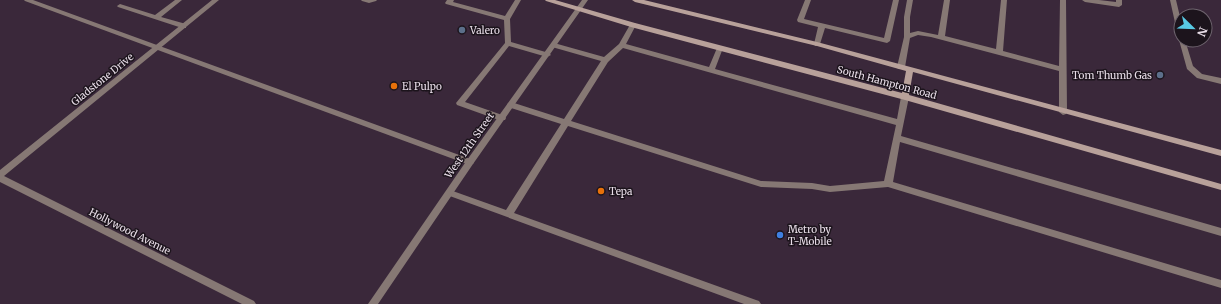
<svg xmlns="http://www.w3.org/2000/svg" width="1221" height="304" font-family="Merriweather,serif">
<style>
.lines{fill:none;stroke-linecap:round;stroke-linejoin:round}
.service{fill:#867874;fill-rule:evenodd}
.minor{fill:#867874;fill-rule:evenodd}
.tertiary{fill:#867874;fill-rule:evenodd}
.secondary{fill:#b8a19a;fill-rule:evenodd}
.service-dot{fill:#5c6f8a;stroke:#1c141c;stroke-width:1.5}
.food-dot{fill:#e8710a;stroke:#1c141c;stroke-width:1.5}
.shop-dot{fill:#3f7fe0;stroke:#1c141c;stroke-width:1.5}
.labels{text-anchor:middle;stroke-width:3;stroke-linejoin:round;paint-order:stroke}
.poi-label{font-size:10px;fill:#e8dde8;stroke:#1c141c;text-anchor:start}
.street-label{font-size:10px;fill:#e8dde8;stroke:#1c141c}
</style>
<rect width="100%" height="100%" fill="#3a283a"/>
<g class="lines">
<!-- service -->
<g class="service">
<path d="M24 0H33L473 160 474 162 473 164H467L25 1Z"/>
<path d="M175 0H182L161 17 186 24V28H182L118 7 117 6 120 4 155 15Z"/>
<path d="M361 0H377L376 1 369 3 362 1Z"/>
<path d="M447 0H454L453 2 505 16 515 0H521L510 19 511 42 549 53 551 55 547 57 509 46 465 102 505 116 506 118 505 120H499L457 105 456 103 505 43 504 20 446 4 445 3Z"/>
<path d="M805 0H811L804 19 884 38 893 0H899L890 41 887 43 825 28 820 44 819 46H815L814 44 818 27 798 22 797 20Z"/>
<path d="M907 0H913L910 17V33L918 31 938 35 944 0H950L945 36 996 49 1001 0H1007L1003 51 1059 66 1060 0H1066L1067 112 1066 114 1063 115 1059 112V71L931 37 918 35 910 38 905 67 901 69H898L897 67 904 37V17Z"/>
<path d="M1082 0H1099L1116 2V0H1122V5L1119 7 1085 2Z"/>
<path d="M1170 0H1176L1181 21V40H1185L1193 66 1202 74 1221 78V84L1197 78 1187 69 1179 40 1180 38 1178 36Z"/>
<path d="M631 23H635L636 25 626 44 709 67 717 48 720 46 723 48 715 69 897 119 901 97 902 95H908L909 97 901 136 1221 228V236L900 142 893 182 1221 280V288L888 187 830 192 812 189 761 187 568 126 514 213 756 300 759 301 761 304H744L447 195 446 193 447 191 450 190 506 210 561 124 508 107 507 105 508 103 511 102 564 119 601 61 552 47 551 45 552 43H554L604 57 619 44ZM623 48 896 125 884 181 830 186 812 183 761 181 571 121 608 62Z"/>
</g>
<!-- minor -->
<path class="minor" d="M212 0H219L4 176 254 301 256 304H242L0 182V170Z"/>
<!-- tertiary -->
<path class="tertiary" d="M582 0H588L473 164 378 304H368L467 160Z"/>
<!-- secondary -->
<path class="secondary" d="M545 0H555L635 23 902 93 906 71 817 46 635 2 632 0H644L817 42 1221 150V156L913 72 909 95 1221 184V190L905 100 631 27 546 1Z"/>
</g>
<!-- markers -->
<g class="service-dot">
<circle cx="462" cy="30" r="4"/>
<circle cx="1160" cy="75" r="4"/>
</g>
<g class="food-dot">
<circle cx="394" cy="86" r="4"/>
<circle cx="601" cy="191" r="4"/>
</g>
<circle class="shop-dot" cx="780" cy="235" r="4"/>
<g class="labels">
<!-- poi labels -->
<g class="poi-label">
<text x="470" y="34">Valero</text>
<text x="1152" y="79" text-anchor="end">Tom Thumb Gas</text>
<text x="402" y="90">El Pulpo</text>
<text x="609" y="195">Tepa</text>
<text x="788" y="233">Metro by<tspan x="788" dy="12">T-Mobile</tspan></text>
</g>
<!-- street labels -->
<g class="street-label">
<text transform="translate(102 79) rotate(-39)" y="4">Gladstone Drive</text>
<text transform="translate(887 82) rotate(15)" y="4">South Hampton Road</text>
<text transform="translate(469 145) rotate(-55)" y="4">West 12th Street</text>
<text transform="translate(130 231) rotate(27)" y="4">Hollywood Avenue</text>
</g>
</g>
<!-- north arrow -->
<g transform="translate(1193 28) rotate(113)"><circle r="19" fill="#1c141c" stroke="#6e646e"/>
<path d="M0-3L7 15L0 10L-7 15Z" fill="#58c9e3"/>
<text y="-6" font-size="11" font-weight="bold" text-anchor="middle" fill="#e8dde8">N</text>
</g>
</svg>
